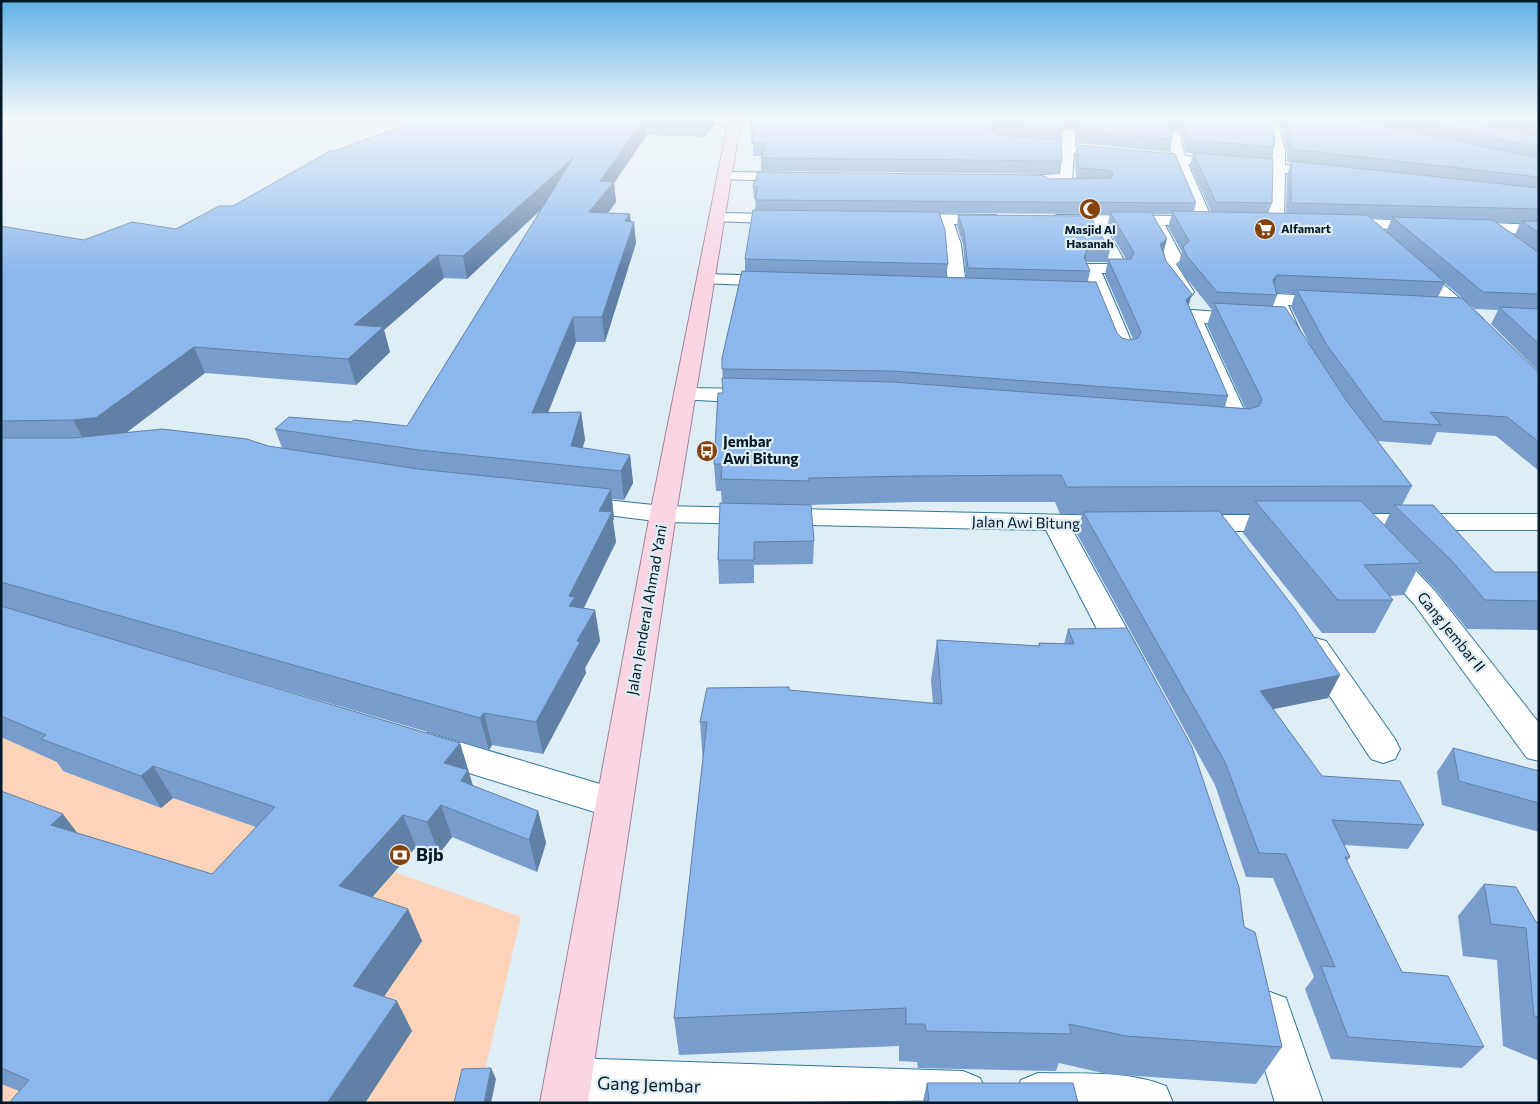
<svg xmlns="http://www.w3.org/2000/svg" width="1540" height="1104" font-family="Commissioner,sans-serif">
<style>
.green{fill:#fdd3b9}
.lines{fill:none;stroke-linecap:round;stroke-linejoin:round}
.street-casing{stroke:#2e789c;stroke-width:2}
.primary-casing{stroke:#a18297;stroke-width:2}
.street{fill:#fff;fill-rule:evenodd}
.primary{fill:#fad6e5;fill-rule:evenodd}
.wall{fill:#789dcc;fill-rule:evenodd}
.shaded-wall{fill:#6180a6}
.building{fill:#8bb7ed;stroke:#6180a6}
.labels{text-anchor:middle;stroke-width:4.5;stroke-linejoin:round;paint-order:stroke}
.far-poi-label{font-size:12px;font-weight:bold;fill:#001928;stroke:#dfedf5;text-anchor:start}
.poi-label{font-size:15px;font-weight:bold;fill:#001928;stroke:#dfedf5;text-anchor:start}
.street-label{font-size:15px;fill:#001928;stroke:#dfedf5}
.near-poi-label{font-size:18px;font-weight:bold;fill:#001928;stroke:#dfedf5;text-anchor:start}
.near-street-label{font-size:18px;fill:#001928;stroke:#dfedf5}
</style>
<rect width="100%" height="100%" fill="#dfedf5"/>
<!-- green -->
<path class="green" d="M1 733 521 917 477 1103H1Z"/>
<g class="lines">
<!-- street casing -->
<g class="street-casing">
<g id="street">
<path d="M598 118H736L740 121 734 124 604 121Z"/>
<path d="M1246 118H1261L1279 128 1285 150V165L1326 169 1333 173 1326 177 1285 173 1284 222 1276 227 1268 222 1271 172 1188 164 1211 217 1216 221 1208 226 1165 225 1183 259 1176 264 1194 292 1191 296H1179L1164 276 1158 260 1165 255 1149 225H1104L1129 269 1127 273H1102L1135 350 1132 354 1125 356 1118 354 1094 296 1058 294 1055 290 1058 286 1090 285 1083 268 1085 264H1110L1089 225H1056L1048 220 1056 215 1196 216 1174 163 1074 153 1072 181 1029 183 1022 179 1024 176 1060 174 1062 152 1025 149 1019 145 1025 141 1062 145 1063 132 1069 128 1075 132V146L1172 155 1168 136 1174 132 1180 136 1185 156 1272 164 1273 150 1269 133Z"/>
<path d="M724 172 793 173 800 177 793 181 719 179 717 176 719 173Z"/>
<path d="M717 213 788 214 796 219 788 224 712 221 709 218 712 215Z"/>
<path d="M904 214 996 215 1004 220 996 225 954 224 961 244 966 286 963 290H951L948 286 945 244 939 224 899 222 896 219Z"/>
<path d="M1341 218 1426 221 1434 226 1426 231 1336 226 1333 223Z"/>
<path d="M1469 222 1539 225V235L1464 230 1461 227 1464 224Z"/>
<path d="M1412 261 1418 262 1482 318 1484 322 1482 326H1468L1406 270 1404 266 1406 262Z"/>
<path d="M706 274 776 276 782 277 785 281 782 285 776 286 700 283 697 279 700 275Z"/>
<path d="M1277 294 1332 297 1338 298 1341 302 1338 306 1332 307 1288 305 1304 340 1301 344H1287L1276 323 1268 299 1271 295Z"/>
<path d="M1192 310 1247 314 1254 316 1256 320 1254 324 1247 326 1204 323 1251 425 1248 430 1240 432 1214 429 1211 424 1214 419 1225 417 1183 316 1185 312Z"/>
<path d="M685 388 756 389 764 391 767 396 764 401 756 403 677 399 674 394 677 389Z"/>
<path d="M577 497 663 506 1116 516 1125 518 1129 524 1125 530 1116 532 1073 531 1145 662 1140 670 1129 673 1118 670 1046 530 663 522 568 510 564 505 568 500Z"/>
<path d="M1344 514H1539V530H1344L1335 528 1331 522 1335 516Z"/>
<path d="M1191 515H1283L1292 517 1296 523 1292 529 1283 531H1191L1182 529 1178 523 1182 517Z"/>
<path d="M1386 547 1396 550 1434 590 1539 723V761L1527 758 1414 604 1376 562 1372 556 1376 550Z"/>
<path d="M1315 638 1326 641 1395 739 1400 749 1395 759 1383 763 1371 759 1299 649 1304 641Z"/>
<path d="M429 733 627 792 632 803 627 814 614 818 417 757 412 747 417 737Z"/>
<path d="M1270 992 1286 998 1323 1103H1275L1248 1014 1254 998Z"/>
<path d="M568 1058 963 1071 980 1078 987 1095 984 1103H561L551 1099 544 1082 551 1065Z"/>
<path d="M1038 1073C1079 1074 1127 1070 1166 1086L1173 1103H1017L1014 1097 1021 1080Z"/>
</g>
</g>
<!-- primary casing -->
<g class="primary-casing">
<path id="primary" d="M729 118H741L676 514 588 1103H540L650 514Z"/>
</g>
<!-- street -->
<use href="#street" class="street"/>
<!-- primary -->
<use href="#primary" class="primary"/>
</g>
<!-- wall -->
<g class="wall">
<path d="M425 118H713L714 125 705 137 647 135 614 183 616 202 608 213 630 214 631 222 636 243 605 342H576L548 413 581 412 585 440 582 448 630 455 633 483 624 500 612 499 614 519 613 521 616 542 584 608 595 610 600 641 585 668 586 673 543 754 492 745 489 750 128 644 460 743 473 786 538 811 546 843 537 872 452 837 439 854 416 847 372 897 408 909 422 941 384 996 412 1031 365 1103H9L19 1091 1 1084V791L77 833 212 874 256 827 173 798 161 808 63 771 57 762 1 737V226L84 240 176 229 233 206 334 151ZM541 210 407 426 351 422 275 429 282 448 268 446 127 432 205 373 356 385 390 352 384 330 444 278 467 279Z"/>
<path d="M752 118H1539V372L1491 324 1498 310 1475 309 1466 302 1539 373V471L1496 436 1437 432 1431 445 1377 441 1412 486 1402 505 1494 572H1539V630L1467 629 1435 589 1417 570 1404 595 1390 596 1393 600 1375 633H1322L1243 533 1250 514H1221L1328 698 1273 709 1322 776 1424 825 1408 849 1344 845 1350 857 1347 861 1402 972 1484 1047 1462 1068 1331 1059 1305 989 1314 977 1273 878 1246 877 1215 785 1077 534 1082 514H1060L1055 502H913L808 505 814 541 813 564 754 565V583L719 584 718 560 722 503 721 491H716L714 464 723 393 722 358 745 271V259L755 210 756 198H754L753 187 1083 179 1076 178 1075 155 1077 145 1196 203 1194 211 1211 212 1190 165 1193 154 1186 153 1182 136 1175 130 1171 133 1172 139 1169 152 1076 143 1077 132 1068 126 1062 131 1061 140 1062 161 1059 174 761 171V156H753V144H751ZM1271 122 1281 128 1287 150V162L1291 163 1287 174 1286 213H1268L1272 203 1271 159 1274 147ZM939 213 1110 214 1107 227 1126 259H1108L1105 275 1133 339 1130 340 1122 338 1117 333 1088 281 1090 271 1086 262H1107L1110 250 958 215 957 226 963 244 966 278 946 277 948 264ZM1152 214H1172L1168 227 1182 252 1178 265 1183 274 1212 310 1207 325 1245 408 1225 407 1228 396 1189 306 1166 261ZM1371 219 1391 220 1386 232ZM1497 223H1520L1515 235ZM1445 283 1462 298 1438 297ZM1276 293 1295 294 1291 307 1312 349 1273 306 1277 295ZM1372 513H1390L1384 525Z"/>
<path d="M1068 629 1244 927 1282 1047 1256 1084 1107 1074 1059 1063 1056 1071 918 1068 917 1062 899 1061V1046L679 1055 674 1018 703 762 700 722 789 690 933 704 931 680 937 640 1038 646 1039 643 1064 644Z"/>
<path d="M1453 748 1539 771V832L1442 805 1437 772Z"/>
<path d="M1484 884 1536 922 1539 923V1061L1503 1046 1497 960 1463 956 1458 916Z"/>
<path d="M927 1083 1078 1103 923 1101Z"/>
</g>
<!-- shaded-wall -->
<g class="shaded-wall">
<path d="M645 118 647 135 614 183 616 202 592 234 589 212 600 181Z"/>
<path d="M705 118H713L714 125 705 137 704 119Z"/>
<path d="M1065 118H1069L1068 126 1062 131 1063 120Z"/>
<path d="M1178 118 1175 130 1166 136 1169 124Z"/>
<path d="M999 124 997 136 991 129Z"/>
<path d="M573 158 575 177 467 279 463 256Z"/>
<path d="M630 214 631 229 634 222 636 243 605 342 602 317 625 221Z"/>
<path d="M1167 239 1163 254 1160 244Z"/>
<path d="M1087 250 1085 262 1084 257Z"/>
<path d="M438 255 444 278 384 330 390 352 356 385 348 359 354 325Z"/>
<path d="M1277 275 1271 293 1273 280Z"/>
<path d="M1192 294 1187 311 1186 300Z"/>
<path d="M573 317 576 342 537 440 532 413Z"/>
<path d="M194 347 205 373 114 442 88 448 73 420 97 417Z"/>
<path d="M581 412 585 440 577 466 571 446Z"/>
<path d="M630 455 633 483 624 500 621 471Z"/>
<path d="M611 489 614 519 613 521 616 542 578 619 569 606V596L599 511Z"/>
<path d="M595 610 600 641 585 668 586 673 543 754 536 722 577 641Z"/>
<path d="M1340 675 1328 698 1249 714 1260 691Z"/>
<path d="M484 713 492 745 489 750 480 718Z"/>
<path d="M460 743 478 803 444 763Z"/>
<path d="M153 766 173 798 161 808 141 776Z"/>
<path d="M441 805 452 837 439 854 427 822Z"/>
<path d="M538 811 546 843 537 872 529 840Z"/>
<path d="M63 814 87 846 51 825Z"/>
<path d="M403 815 416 847 355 917 339 886Z"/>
<path d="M408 909 422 941 370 1017 353 986Z"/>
<path d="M397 1001 412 1031 365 1103H327Z"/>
<path d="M491 1068 496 1079 491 1103H484Z"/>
</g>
<!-- building -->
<g class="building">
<path d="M425 118H645L600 181 614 182 589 212 630 214 625 221 634 222 602 317H573L532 413 581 412 571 446 630 455 621 471 419 450 275 429 289 417 351 422 354 420 407 426 573 158 463 256 438 255 354 325 383 327 348 359 194 347 97 417H102L73 420 1 421V226L84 240 132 222 176 229 219 206H233L330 151H334Z"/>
<path d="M663 118H705L704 119Z"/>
<path d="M752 118H1065L1063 120V129L999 124 991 129 999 135 1061 140 1062 161 761 158 765 143H753L754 131H751Z"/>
<path d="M1076 118H1265L1271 122 1275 137 1274 147 1189 140 1185 123 1178 118 1169 124 1172 139 1078 131 1079 120Z"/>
<path d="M1285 118H1348L1539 158V177L1291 149V137Z"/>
<path d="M1398 118H1451L1539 136V147Z"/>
<path d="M1504 118H1539V125Z"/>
<path d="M1077 145 1175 154 1196 203 755 200 758 187H753L758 172 1042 175 1050 179 1111 178 1113 173 1109 170 1078 168Z"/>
<path d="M1193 153 1273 159 1272 203 1216 202Z"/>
<path d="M1291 161 1539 188V209L1291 203Z"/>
<path d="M753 210 939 212 945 230 948 264 745 259Z"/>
<path d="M1172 211 1367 215 1445 282 1277 275 1273 280 1277 295 1217 292 1187 256 1183 247 1189 241Z"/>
<path d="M1110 212H1151L1167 239 1160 244 1166 261 1192 294 1186 300 1228 396 893 371 722 369V358L742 271 1096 282 1117 333 1122 338 1130 340 1138 338 1141 332 1108 259H1131L1134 253Z"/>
<path d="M958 215 1090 216 1110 250H1087L1084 257 1090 271 968 268 964 232Z"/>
<path d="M1392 217 1493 220 1539 253V294L1483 292Z"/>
<path d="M1522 221H1539V233Z"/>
<path d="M1297 290 1462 298 1539 373V442L1507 417 1430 412 1441 425 1383 421 1326 344Z"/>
<path d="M1214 303 1285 307 1346 400 1412 486 1067 487 1061 475 916 476 809 478V481L721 479 722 464H714L718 393H723L722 378 893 382 1249 409 1259 406 1262 399Z"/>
<path d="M1499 307 1539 309V344Z"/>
<path d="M162 429 247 439 268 446 418 469 611 489 599 511 612 512 569 596 575 597 569 606 595 610 577 641 580 642 536 722 484 713 480 718 1 582V438H73Z"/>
<path d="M1255 501H1361L1421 563 1364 565 1393 600H1338Z"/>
<path d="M720 503 811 505 814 541 754 542V560H718Z"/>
<path d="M1394 505H1433L1494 572H1539V601L1485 600 1452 561Z"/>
<path d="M1219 511 1295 609 1340 675 1260 691 1322 776 1400 781 1424 825 1332 820 1350 857H1345L1402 972 1448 976 1484 1047 1348 1037 1321 966 1335 967 1286 854 1259 853 1225 762 1083 512Z"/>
<path d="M1 606 460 743 444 763 468 770 461 781 538 811 529 840 441 805 427 822 403 815 339 886 408 909 353 986 397 1001 327 1103H9L29 1080 1 1068V791L63 814 51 825 212 874 275 807 153 766 141 776 41 739 46 735 1 716Z"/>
<path d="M1127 628 1192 747 1239 887 1244 927 1255 932 1282 1047 1126 1036 1069 1024 1071 1034 926 1031 925 1024H906V1008L674 1018 707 722H700L707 688 789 687V690L942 704 937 640 1040 646 1039 643 1074 644 1068 629Z"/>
<path d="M1453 748 1539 771V803L1459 781Z"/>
<path d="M1484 884 1516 887 1536 922 1539 923V1017L1534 1016 1526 928 1491 924Z"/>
<path d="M491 1068 484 1103H454L462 1069Z"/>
<path d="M927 1083H1073L1078 1103H741L929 1101Z"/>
</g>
<!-- sky -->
<linearGradient id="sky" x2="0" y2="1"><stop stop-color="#62b1e6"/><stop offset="0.43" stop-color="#f1f7fa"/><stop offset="1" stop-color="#f1f7fa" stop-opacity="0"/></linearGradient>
<rect width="1540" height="273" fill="url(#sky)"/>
<!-- icons -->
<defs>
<g id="mosque-disc" transform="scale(1.125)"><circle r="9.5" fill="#84430d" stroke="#dfedf5"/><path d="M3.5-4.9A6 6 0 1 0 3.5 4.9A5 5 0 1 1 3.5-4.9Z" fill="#fff"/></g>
<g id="supermarket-disc" transform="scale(1.125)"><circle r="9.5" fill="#84430d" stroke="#dfedf5"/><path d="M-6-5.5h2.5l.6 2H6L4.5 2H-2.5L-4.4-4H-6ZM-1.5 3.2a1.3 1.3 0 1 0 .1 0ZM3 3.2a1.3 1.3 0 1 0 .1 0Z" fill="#fff"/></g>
<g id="bus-disc" transform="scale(1.125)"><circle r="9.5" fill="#84430d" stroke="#dfedf5"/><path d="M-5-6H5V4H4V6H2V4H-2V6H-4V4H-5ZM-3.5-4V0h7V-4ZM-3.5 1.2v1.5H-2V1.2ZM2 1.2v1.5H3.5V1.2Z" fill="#fff"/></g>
<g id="bank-disc" transform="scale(1.125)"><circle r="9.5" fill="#84430d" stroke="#dfedf5"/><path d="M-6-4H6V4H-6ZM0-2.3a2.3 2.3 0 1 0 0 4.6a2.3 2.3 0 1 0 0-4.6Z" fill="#fff"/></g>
</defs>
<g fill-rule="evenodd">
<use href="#mosque-disc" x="1090" y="209"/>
<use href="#supermarket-disc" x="1265" y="229"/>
<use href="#bus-disc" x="707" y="451"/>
<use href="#bank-disc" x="400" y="855"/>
</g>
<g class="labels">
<!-- far-poi labels -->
<g class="far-poi-label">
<text x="1281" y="233">Alfamart</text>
<text x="1090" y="234" text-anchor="middle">Masjid Al<tspan x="1090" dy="14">Hasanah</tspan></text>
</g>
<!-- poi labels -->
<g class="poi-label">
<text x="723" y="447">Jembar<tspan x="723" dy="17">Awi Bitung</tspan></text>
</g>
<!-- street labels -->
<g class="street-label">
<text transform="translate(1026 523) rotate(1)" y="5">Jalan Awi Bitung</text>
<text transform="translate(647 610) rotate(-80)" y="5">Jalan Jenderal Ahmad Yani</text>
<text transform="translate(1451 632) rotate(51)" y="5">Gang Jembar II</text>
</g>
<!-- near-poi labels -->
<g class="near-poi-label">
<text x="416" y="861">Bjb</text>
</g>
<!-- near-street labels -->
<g class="near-street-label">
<text transform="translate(649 1085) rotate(2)" y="6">Gang Jembar</text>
</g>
</g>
<!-- border -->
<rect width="1540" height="1104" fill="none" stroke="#001928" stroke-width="5"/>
</svg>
